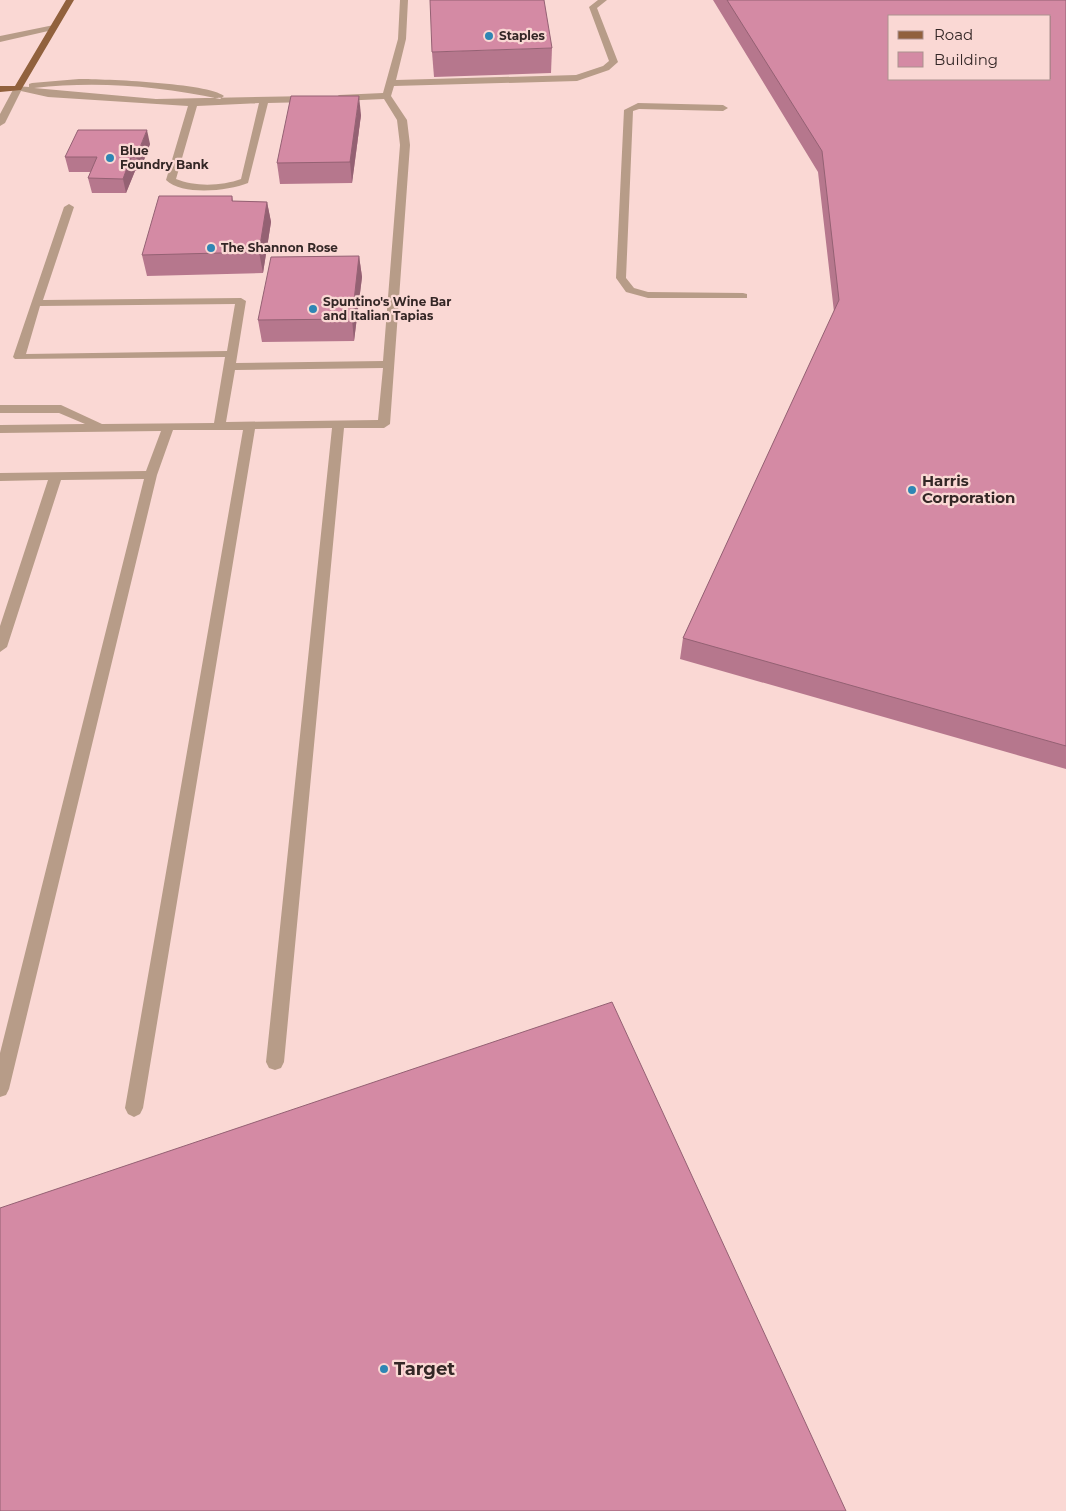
<svg xmlns="http://www.w3.org/2000/svg" width="1066" height="1511" font-family="Montserrat,sans-serif">
<style>
.lines{fill:none;stroke-linecap:round;stroke-linejoin:round}
.minor{fill:#b79c88;fill-rule:evenodd}
.major{fill:#91613d;fill-rule:evenodd}
.wall{fill:#b6778d}
.shaded-wall{fill:#946173}
.building{fill:#d48aa4;stroke:#946173;fill-rule:evenodd}
.poi-dot{fill:#2e86b4;stroke:#fad8d4;stroke-width:2}
.labels{text-anchor:middle;stroke-width:4.5;stroke-linejoin:round;paint-order:stroke}
.far-poi-label{font-size:12px;font-weight:bold;fill:#342726;stroke:#fad8d4;text-anchor:start}
.poi-label{font-size:15px;font-weight:bold;fill:#342726;stroke:#fad8d4;text-anchor:start}
.near-poi-label{font-size:18px;font-weight:bold;fill:#342726;stroke:#fad8d4;text-anchor:start}
</style>
<rect width="100%" height="100%" fill="#fad8d4"/>
<g class="lines">
<!-- minor -->
<g class="minor">
<path d="M400 0H408L406 39 396 80 576 75 603 66 609 61 589 7 598 0H607L597 8 618 62 609 70 577 81 394 86 391 96 407 120 410 145 390 424 384 428H344L284 1062 281 1068 275 1070 269 1068 266 1062 332 428 255 429 143 1108 140 1114 134 1117 128 1114 125 1108 243 430H173L157 475 9 1089 6 1095 0 1097V1053L144 479 61 480 7 647 0 652V626L48 480 0 481V473L146 471 161 431 0 433V425L85 424 59 413H0V405H61L102 424 214 423 225 357 15 359 13 357 64 207 69 204 74 207 43 300 241 298 246 301 236 363 383 361 400 145 397 120 384 99 339 101 335 98 339 95 383 93 398 39ZM235 304 227 351 26 354 40 306ZM383 368 378 420 226 422 235 370Z"/>
<path d="M54 25H57V29L0 42V36Z"/>
<path d="M79 79C104 79 208 83 224 96L220 99C158 86 97 81 34 88L156 99 311 96 315 99 311 102 268 103 248 183C228 191 183 196 166 180L188 106 48 97 21 91 5 123 0 126V114L15 86 29 87V84L32 83ZM259 103 241 179C222 186 195 187 176 179L197 106Z"/>
<path d="M638 103 723 105 728 108 723 111 639 109 633 111 626 278 634 288 648 292 743 293 747 294V298H648L626 292 616 278 624 110Z"/>
</g>
<!-- major -->
<path class="major" d="M66 0H74L21 90 0 92V86H15Z"/>
</g>
<!-- wall -->
<g class="wall">
<path d="M713 0H1066V769L680 659 683 638 834 312 818 172Z"/>
<path d="M552 48 551 73 434 77 432 52Z"/>
<path d="M361 115 352 183 280 184 277 163Z"/>
<path d="M150 144 140 171H135L126 193H92L88 178 91 172H69L65 157Z"/>
<path d="M232 196 233 201 267 202 271 222 263 273 147 276 142 255Z"/>
<path d="M359 256 362 277 354 341 262 342 258 320Z"/>
</g>
<!-- shaded-wall -->
<g class="shaded-wall">
<path d="M359 96 361 115 352 183 350 162Z"/>
<path d="M147 130 150 144 140 171 136 157Z"/>
<path d="M131 157 135 171 126 193 123 179Z"/>
<path d="M267 202 271 222 263 273 259 252Z"/>
<path d="M359 256 362 277 354 341 352 319Z"/>
</g>
<!-- building -->
<g class="building">
<path d="M430 0H544L552 48 432 52Z"/>
<path d="M727 0H1066V746L683 638 839 300 822 151ZM890 16H1050V79H890Z"/>
<path d="M291 96H359L350 162 277 163Z"/>
<path d="M78 130H147L136 157H131L123 179 88 178 97 157H65Z"/>
<path d="M159 196H232V201L267 202 259 252 142 255Z"/>
<path d="M359 256 352 319 258 320 271 257Z"/>
<path d="M612 1002 846 1511H0V1208Z"/>
</g>
<!-- markers -->
<g class="poi-dot">
<circle cx="489" cy="36" r="5"/>
<circle cx="110" cy="158" r="5"/>
<circle cx="211" cy="248" r="5"/>
<circle cx="313" cy="309" r="5"/>
<circle cx="912" cy="490" r="5"/>
<circle cx="384" cy="1369" r="5"/>
</g>
<g class="labels">
<!-- far-poi labels -->
<g class="far-poi-label">
<text x="499" y="40">Staples</text>
<text x="120" y="155">Blue<tspan x="120" dy="14">Foundry Bank</tspan></text>
<text x="221" y="252">The Shannon Rose</text>
<text x="323" y="306">Spuntino's Wine Bar<tspan x="323" dy="14">and Italian Tapias</tspan></text>
</g>
<!-- poi labels -->
<g class="poi-label">
<text x="922" y="486">Harris<tspan x="922" dy="17">Corporation</tspan></text>
</g>
<!-- near-poi labels -->
<g class="near-poi-label">
<text x="394" y="1375">Target</text>
</g>
</g>
<!-- legend -->
<rect x="888" y="15" width="162" height="65" fill="#fad8d4" stroke="#ab918e"/>
<rect x="898" y="31" width="25" height="8" fill="#91613d" stroke="#ab918e"/>
<text x="934" y="40" font-size="15" fill="#342726">Road</text>
<rect x="898" y="52" width="25" height="15" fill="#d48aa4" stroke="#ab918e"/>
<text x="934" y="65" font-size="15" fill="#342726">Building</text>
</svg>
